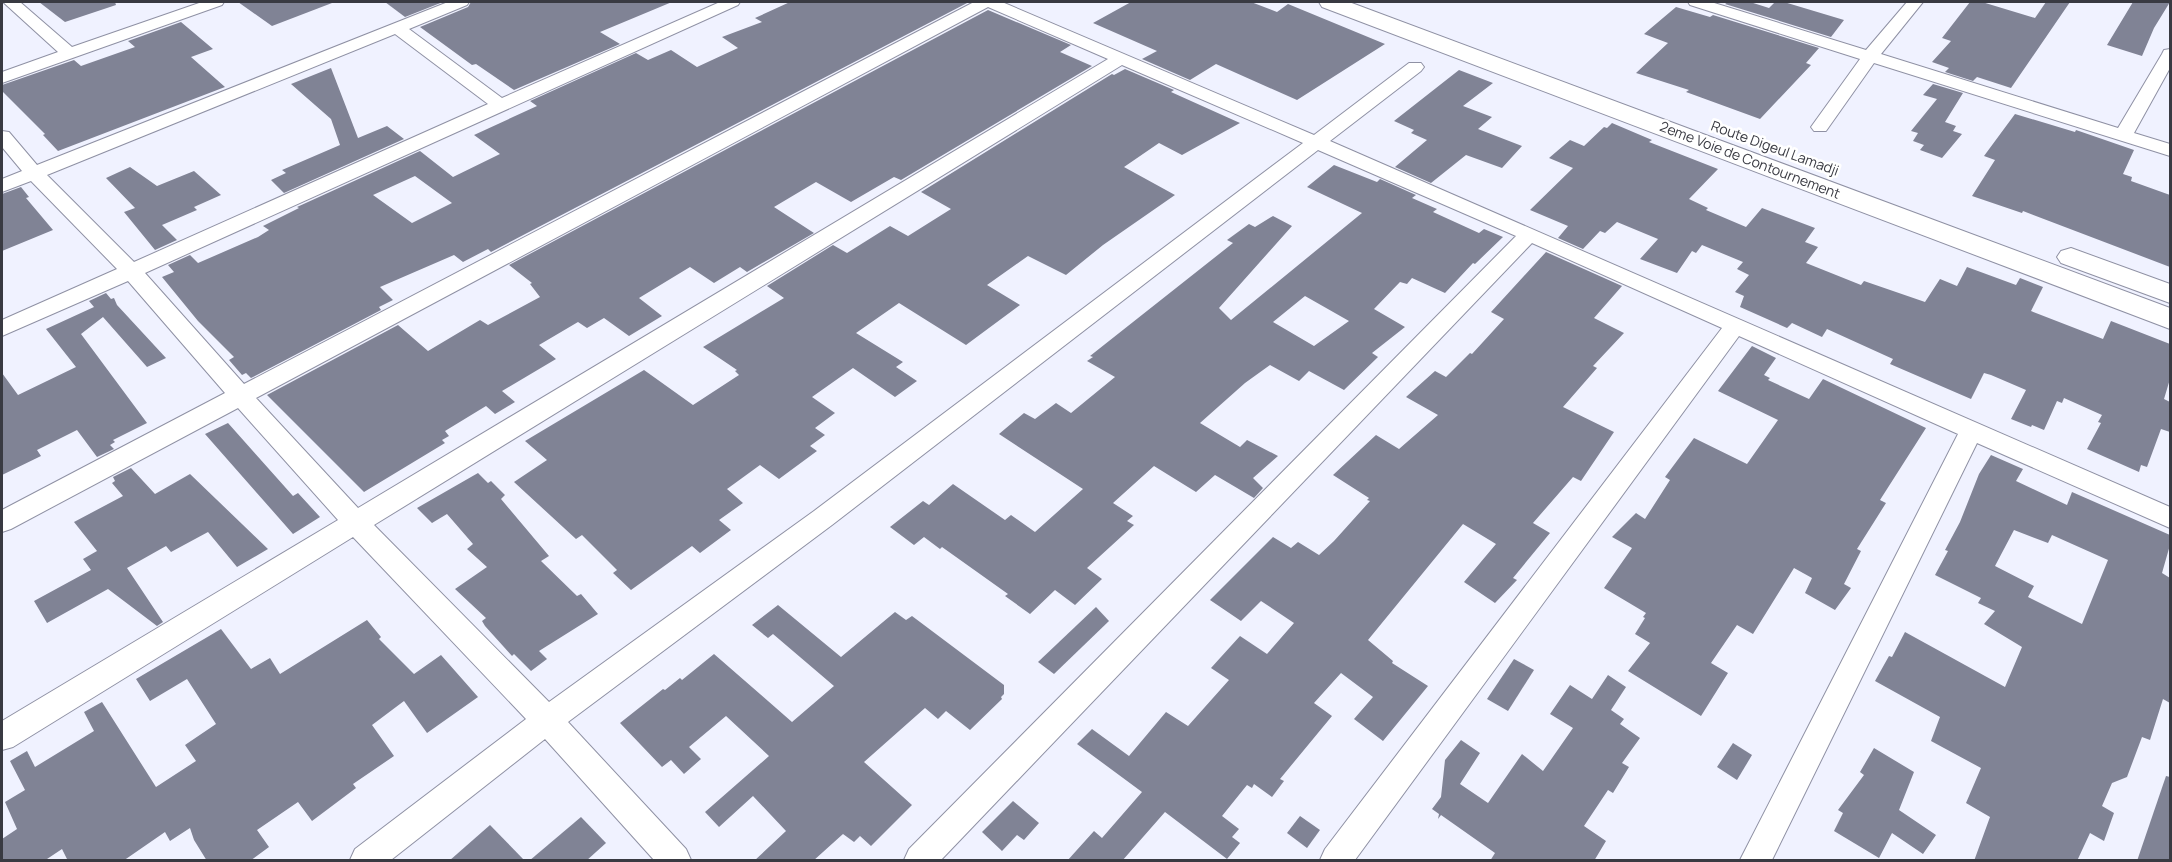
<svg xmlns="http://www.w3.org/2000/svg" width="2172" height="862" font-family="Manrope,sans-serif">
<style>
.building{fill:#808395;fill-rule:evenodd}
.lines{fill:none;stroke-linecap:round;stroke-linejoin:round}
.street-casing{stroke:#8f91a4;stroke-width:2}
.secondary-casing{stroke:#8f91a4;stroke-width:2}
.street{fill:#fff;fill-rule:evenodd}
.secondary{fill:#fff;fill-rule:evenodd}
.labels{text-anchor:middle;stroke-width:5;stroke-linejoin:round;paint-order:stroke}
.far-street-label{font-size:14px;fill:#393a42;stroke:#fff}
</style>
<rect width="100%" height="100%" fill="#f0f2ff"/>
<!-- building -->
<g class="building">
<path d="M39 2H115L116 5 65 22Z"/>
<path d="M238 2H331L332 3 272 26Z"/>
<path d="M385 2H443L405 17Z"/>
<path d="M471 2H672L600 32 620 44 514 90 476 64 472 65 420 27 468 7Z"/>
<path d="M790 2H969L491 252 488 249 463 262 454 255 380 287 393 300 379 307 381 310 251 378 246 373 242 375 229 360 234 357 198 321 162 277 174 272 168 265 190 255 198 263 258 237 269 230 263 226 299 208 297 207 420 151 453 177 500 154 474 135 537 106 530 101 636 53 648 60 671 50 697 67 738 48 722 37 762 22 755 18ZM415 176 452 203 412 223 373 195Z"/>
<path d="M1131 2H1251L1277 12 1288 4 1385 44 1297 100 1216 64 1190 80 1142 59 1157 51 1093 23Z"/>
<path d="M1728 2H1750L1769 8 1775 2H1784L1844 20 1831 37 1725 4Z"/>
<path d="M1970 2H1982L2035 18 2046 2H2070L2011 88 1977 77 1973 81 1945 72 1949 68 1932 62 1951 41 1942 38Z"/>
<path d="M2133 2H2170L2154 28 2142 56 2107 45Z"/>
<path d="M1676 7 1710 17 1713 15 1819 48 1806 63 1811 65 1760 119 1686 92 1689 90 1636 73 1668 43 1644 34Z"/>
<path d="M988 10 1071 45 1060 52 1092 66 901 180 894 177 851 202 816 182 774 207 814 233 747 272 740 267 714 283 690 267 639 298 662 316 629 336 604 318 587 328 578 322 539 345 556 359 502 391 515 402 495 414 486 406 445 431 449 436 442 440 445 443 364 492 267 395 398 325 428 351 480 320 488 325 540 297 530 284 532 283 509 265Z"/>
<path d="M181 22 213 49 191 57 225 87 58 151 43 135 45 134 2 91V85L74 60 81 66 135 47 128 41Z"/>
<path d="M331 68 358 138 387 126 404 139 284 193 271 180 286 173 282 170 340 145 331 119 291 84Z"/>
<path d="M1125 69 1174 90 1171 92 1240 123 1182 155 1159 143 1124 167 1175 195 1103 245 1066 275 1028 256 987 285 1020 305 966 345 899 303 856 333 903 362 896 367 917 381 895 397 853 368 812 397 835 413 815 428 825 435 810 446 817 451 779 479 760 465 727 489 743 503 719 520 731 530 700 553 692 546 631 590 613 573 617 570 582 535 576 539 514 482 547 460 525 441 644 370 693 405 739 375 735 371 737 370 703 347 784 298 767 286 833 245 847 253 890 226 908 236 951 209 921 192 1112 74 1114 75Z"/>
<path d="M1459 70 1493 83 1463 106 1492 117 1478 129 1522 146 1502 168 1466 155 1431 183 1395 167 1427 140 1411 133 1414 130 1394 121Z"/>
<path d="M1933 84 1963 93 1945 122 1956 126 1953 131 1962 134 1942 158 1920 150 1924 145 1913 141 1918 133 1911 131 1937 99 1923 95Z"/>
<path d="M2015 114 2075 132 2076 130 2134 150 2123 174 2132 177 2131 181 2170 195V267L2023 211 2022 213 1972 196 1995 160 1984 156Z"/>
<path d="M1612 123 1652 140 1649 142 1718 169 1689 199 1708 208 1706 210 1746 227 1762 208 1815 228 1805 242 1818 247 1806 263 1861 285 1864 281 1925 302 1940 279 1957 286 1967 267 2016 285 2020 278 2043 287 2031 311 2103 339 2111 321 2170 344V379L2164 399 2170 402V432L2161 429 2147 467 2141 465 2139 472 2087 449 2101 423 2098 422 2102 415 2064 398 2062 403 2057 401 2044 430 2032 425 2031 427 2011 419 2026 390 1991 375 1984 373 1971 399 1890 364 1893 359 1827 329 1822 337 1792 323 1787 328 1740 307 1744 296 1735 292 1749 275 1737 269 1743 262 1702 245 1696 253 1692 251 1677 273 1640 259 1658 239 1617 222 1605 233 1600 231 1583 249 1558 238 1568 226 1530 210 1573 168 1549 158 1570 140 1584 146 1604 127 1607 128Z"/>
<path d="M1334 165 1377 182 1380 179 1416 195 1412 198 1437 209 1433 212 1479 233 1484 229 1503 237 1475 264 1473 263 1445 293 1412 278 1407 284 1400 282 1374 309 1405 327 1372 353 1378 357 1344 390 1309 371 1299 381 1270 365 1245 383 1200 423 1240 447 1247 440 1278 456 1253 478 1263 488 1254 498 1215 475 1196 492 1154 466 1113 503 1133 516 1127 521 1134 525 1087 568 1102 579 1075 605 1055 590 1030 614 1005 596 1008 594 942 547 940 549 924 537 914 545 890 527 923 501 929 505 953 484 1005 520 1011 515 1035 532 1083 489 999 434 1024 413 1035 419 1056 403 1071 413 1115 377 1087 361 1093 357 1090 356 1233 243 1227 240 1249 224 1255 227 1273 216 1292 226 1219 308 1231 320 1362 213 1307 187ZM1305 296 1349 321 1314 346 1273 322Z"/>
<path d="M130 167 157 186 194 171 221 195 194 207 197 210 162 225 177 240 155 250 124 212 135 208 106 178Z"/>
<path d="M21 187 29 197 26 198 53 230 2 251V194Z"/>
<path d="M1546 252 1622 286 1594 318 1624 333 1593 366 1597 368 1563 407 1614 432 1581 481 1573 477 1533 523 1550 533 1513 578 1517 580 1495 603 1464 582 1496 544 1463 524 1368 640 1393 661 1392 663 1428 686 1383 741 1354 719 1373 697 1341 673 1314 703 1332 716 1280 779 1284 781 1272 797 1254 784 1252 788 1247 785 1222 816 1239 829 1232 837 1240 843 1227 859 1165 812 1122 861H1067L1094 831 1102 838 1142 792 1077 744 1092 729 1129 756 1166 712 1188 726 1229 680 1211 668 1240 636 1267 654 1294 623 1261 601 1241 621 1210 600 1273 537 1291 548 1298 542 1319 555 1334 541 1370 501 1367 500 1369 498 1333 475 1376 435 1399 449 1438 415 1406 397 1435 371 1446 377 1470 353 1472 354 1504 319 1491 312Z"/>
<path d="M106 293 111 299 114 298 117 305 166 358 147 367 103 317 81 334 147 423 113 440 115 442 110 445 114 449 97 457 77 430 37 450 41 456 2 475V373L18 395 76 367 46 329 94 307 89 301Z"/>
<path d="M1752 346 1776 358 1764 375 1770 378 1768 380 1809 399 1823 379 1926 428 1880 500 1886 503 1857 549 1861 551 1844 584 1851 588 1835 610 1805 593 1812 578 1794 568 1753 634 1737 625 1711 663 1728 673 1701 716 1628 671 1650 643 1635 634 1645 618 1643 617 1646 613 1604 588 1632 548 1612 537 1636 513 1645 519 1670 480 1665 477 1694 438 1747 464 1778 420 1718 391Z"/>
<path d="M228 423 293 496 298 493 320 517 293 534 205 434Z"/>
<path d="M1991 455 2023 469 2016 481 2067 505 2072 492 2170 535V545L2162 573 2170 578V703L2163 699 2150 740 2142 737 2127 777 2112 783 2102 806 2114 813 2104 841 2090 833 2077 861H1974L1990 817 1966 803 1981 768 1931 741 1940 717 1875 681 1889 656 1892 657 1905 632 2005 687 2022 647 1984 624 1995 611 1978 603 1981 598 1935 575 1948 551 1945 550 1960 522 1979 474ZM2014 530 2048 543 2052 535 2108 560 2082 624 2028 597 2034 586 1995 566Z"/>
<path d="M131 468 155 494 190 474 268 549 237 567 208 532 171 552 166 546 127 568 163 622 157 626 108 589 47 623 34 601 91 570 83 559 97 551 74 522 123 496 112 483 115 481 113 477Z"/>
<path d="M478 473 488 483 491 481 505 495 501 499 549 556 541 561 577 596 581 594 598 614 539 651 547 659 531 671 514 654 512 656 485 626 482 621 486 618 455 589 487 567 467 549 473 544 447 514 432 523 417 508Z"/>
<path d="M778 605 841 657 895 612 906 620 912 616 1004 685V694L1001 697 1002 699 970 730 946 711 938 719 925 708 864 762 912 805 871 846 860 836 854 842 843 834 813 861H754L786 831 753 796 719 827 705 812 769 756 726 716 689 747 701 759 684 774 671 760 662 767 620 723 663 689 665 690 680 678 682 680 714 654 792 722 834 686 773 634 768 638 752 625Z"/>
<path d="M1096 607 1109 621 1054 674 1038 662Z"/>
<path d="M367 620 381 637 379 639 414 674 441 655 478 697 427 733 404 701 372 725 394 756 353 784 356 788 312 821 298 802 257 830 269 847 250 861H207L194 840 190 828 170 841 165 832 123 861H68L62 849 44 861H2V839L17 829 5 802 25 790 10 761 27 751 35 767 94 731 84 712 102 702 156 787 196 761 185 745 216 724 187 679 150 701 136 679 221 629 251 669 270 658 280 674Z"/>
<path d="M1514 659 1534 670 1508 711 1487 699Z"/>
<path d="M1608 675 1626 687 1611 710 1624 719 1620 724 1640 738 1622 763 1629 767 1613 793 1608 790 1584 826 1606 841 1594 861H1490L1495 853 1441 815 1438 819 1439 814 1432 809 1441 797 1445 760 1461 740 1480 753 1460 784 1488 803 1522 754 1543 771 1573 728 1550 714 1570 685 1592 699Z"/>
<path d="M1733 743 1752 755 1737 780 1717 767Z"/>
<path d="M1874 748 1914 772 1899 810 1936 835 1923 854 1892 833 1879 858 1834 831 1843 813 1838 810 1864 775 1860 772Z"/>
<path d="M2166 776 2170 777V861H2137Z"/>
<path d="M1013 801 1039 823 1024 840 1017 835 1002 851 982 832Z"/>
<path d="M1300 816 1320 830 1307 848 1287 833Z"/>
<path d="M581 817 606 843 586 861H529Z"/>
<path d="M490 825 525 861H449Z"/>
</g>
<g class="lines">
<!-- street casing -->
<g class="street-casing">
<g id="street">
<path d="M3 2H20L72 47 202 2H224L222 5 2 83V72L58 52Z"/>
<path d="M448 2H469L467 5 409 29 502 98 720 2H740L738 5 145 273 244 384 974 2H1002L1314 135 1409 63H1421L1424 67 1421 71 1330 141 2170 507V528L1977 443 1772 860H1740L1958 434 1739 336 1355 860H1320L1325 849 1722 328 1532 243 941 860H904L909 849 1516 236 1318 150 832 525 568 722 686 849 691 860H654L545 739 391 860H350L355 849 526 719 353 537 13 747 2 750V721L338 520 238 408 11 529 2 532V510L225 393 128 281 2 336V320L117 269 31 181 2 192V179L22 171 2 147V131L9 132 37 165ZM988 7 1108 59 358 508 256 398ZM395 34 488 104 134 262 47 175ZM1122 65 1303 143 814 511 549 702 374 525Z"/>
<path d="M1688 2H1711L1866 50 1907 2H1923L1881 54 2118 128 2162 54 2164 50 2170 49V68L2134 133 2170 144V156L1874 63 1826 131H1814L1811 127 1860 59 1690 5Z"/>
</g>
</g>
<!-- secondary casing -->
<g class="secondary-casing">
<g id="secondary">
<path d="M1319 2H1349L2170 308V329L1322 7Z"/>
<path d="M2071 248 2170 284V303L2061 263 2057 257 2061 251Z"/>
</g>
</g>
<!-- street -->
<use href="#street" class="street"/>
<!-- secondary -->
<use href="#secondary" class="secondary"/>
</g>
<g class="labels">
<!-- far-street labels -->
<g class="far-street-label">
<text transform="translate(1775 148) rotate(20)" y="5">Route Digeul Lamadji</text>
<text transform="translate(1750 160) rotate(21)" y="5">2eme Voie de Contournement</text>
</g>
</g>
<!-- border -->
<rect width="2172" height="862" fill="none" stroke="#393a42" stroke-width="6"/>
</svg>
